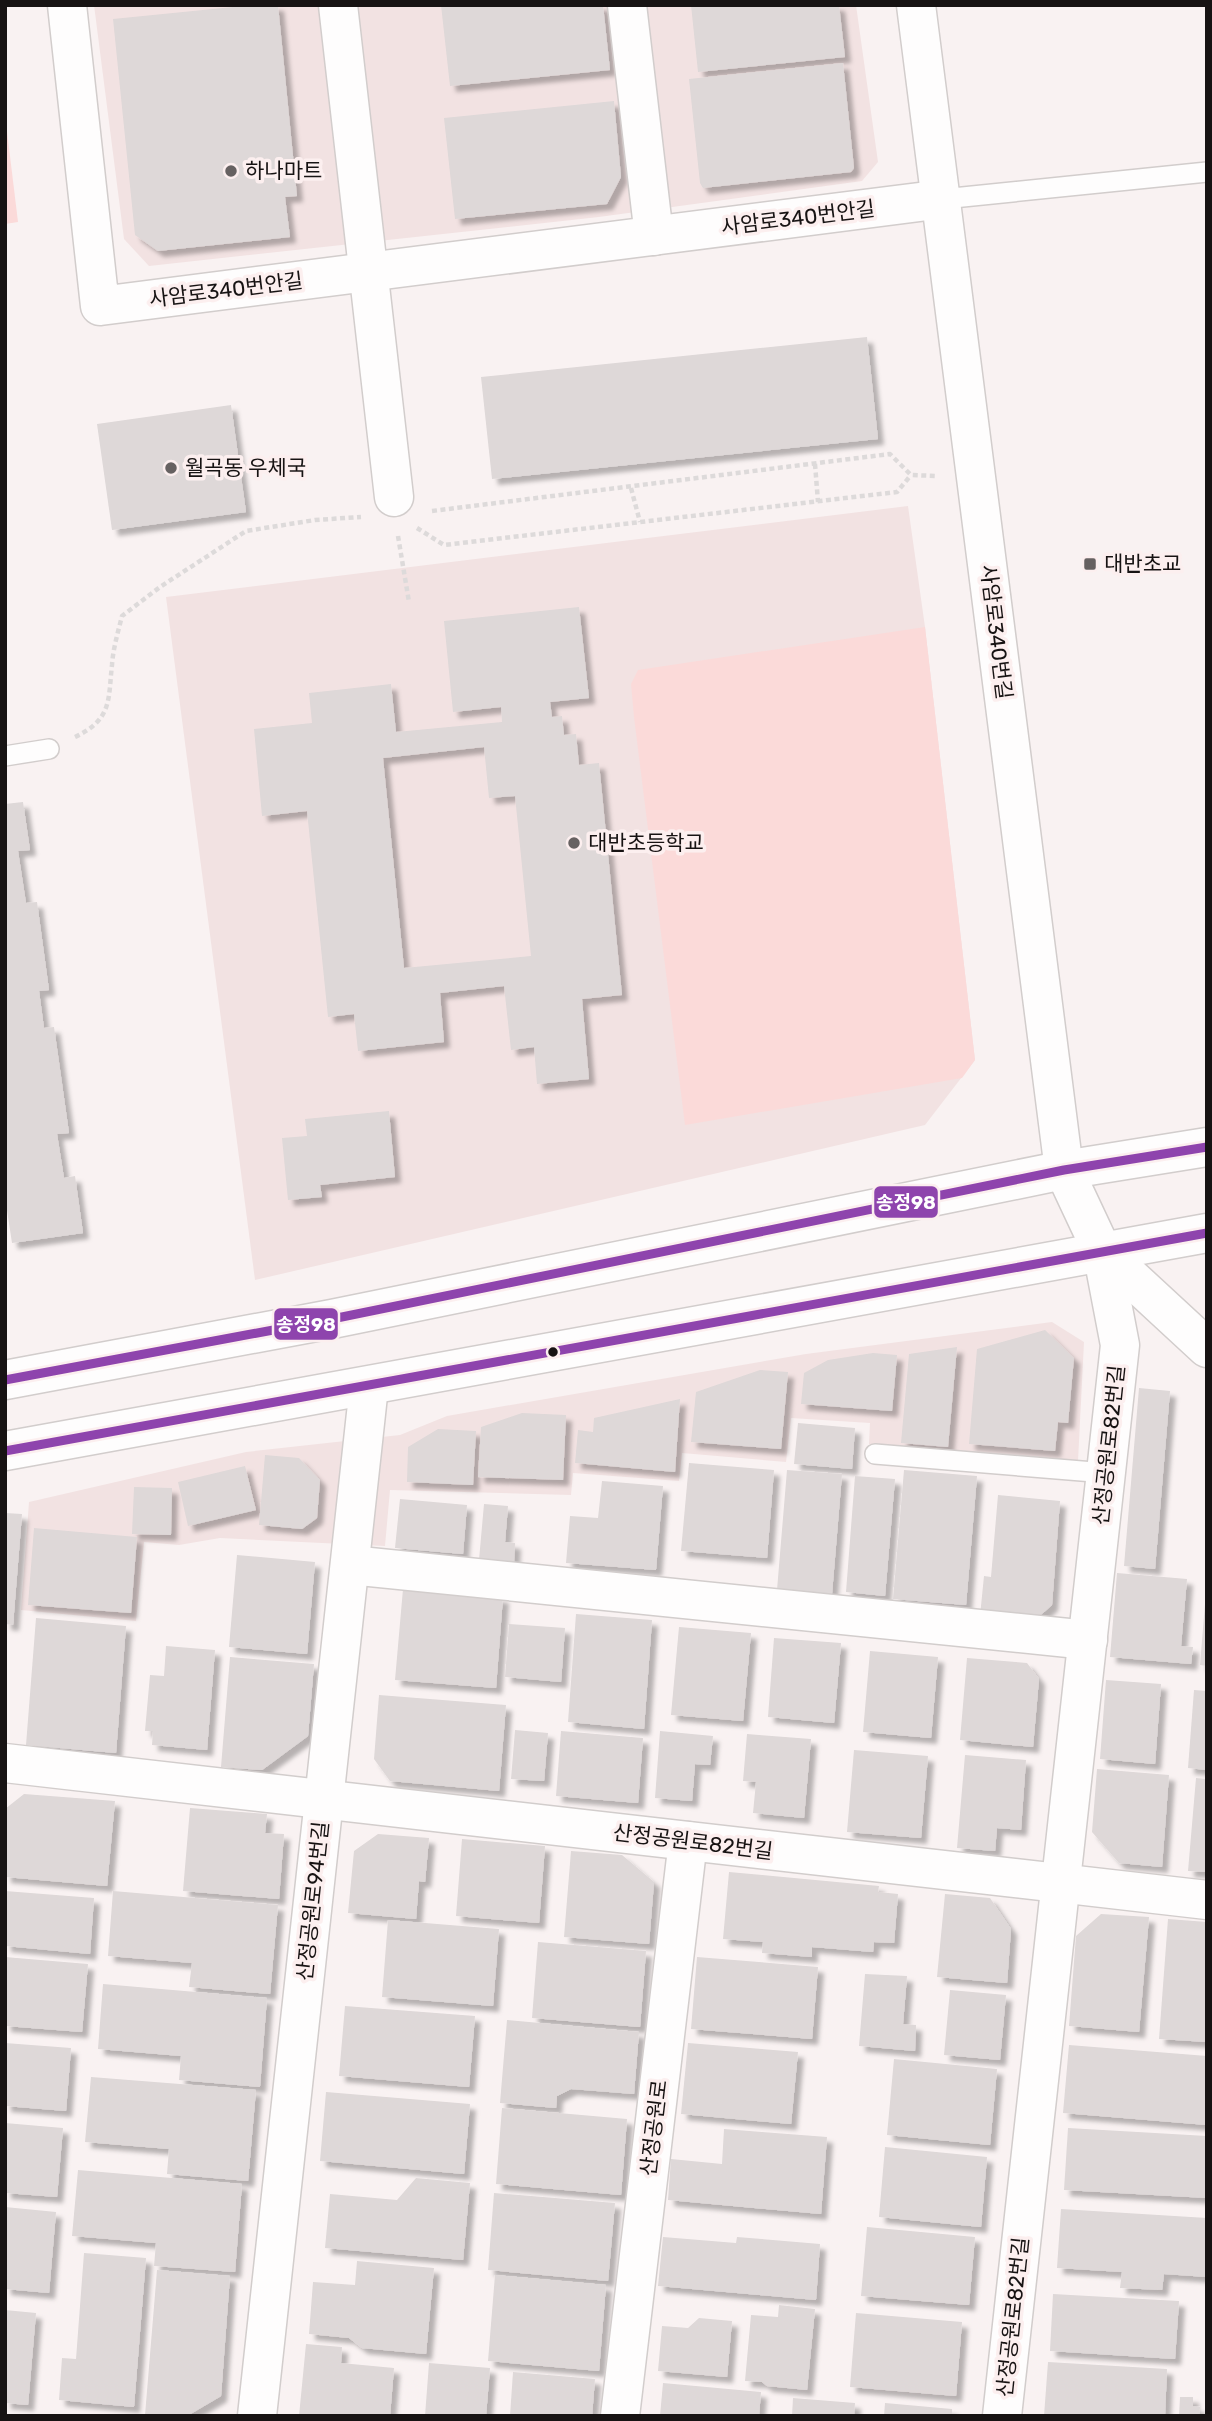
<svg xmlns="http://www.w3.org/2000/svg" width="1212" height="2421" font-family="Rubik,'Noto Sans KR',sans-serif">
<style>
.built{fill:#f2e2e2}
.green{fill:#fbdad9}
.building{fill:#ded8d8;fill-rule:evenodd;filter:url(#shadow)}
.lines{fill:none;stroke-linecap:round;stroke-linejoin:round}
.lane-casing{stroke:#d2cdcc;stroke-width:22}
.street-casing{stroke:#d2cdcc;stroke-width:41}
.primary-casing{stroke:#d2cdcc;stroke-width:41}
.path{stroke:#dddada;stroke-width:4.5;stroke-dasharray:5 3.5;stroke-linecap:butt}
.lane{stroke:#fefdfd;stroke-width:19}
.street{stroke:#fefdfd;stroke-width:38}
.primary{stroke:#fefdfd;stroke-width:38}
.bus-1-casing{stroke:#fcefef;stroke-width:14}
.bus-1{stroke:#8e44ad;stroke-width:9}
.poi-dot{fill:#666161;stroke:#fcefef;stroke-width:2.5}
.bus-dot{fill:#171313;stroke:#fcefef;stroke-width:2.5}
.labels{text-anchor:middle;stroke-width:7;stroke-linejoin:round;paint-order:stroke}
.poi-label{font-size:21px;fill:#171313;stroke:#fcefef;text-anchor:start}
.street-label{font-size:21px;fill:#171313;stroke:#fcefef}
.line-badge{stroke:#fcefef;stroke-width:2.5}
.badge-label{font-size:19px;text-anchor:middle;font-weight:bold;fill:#fff}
</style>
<defs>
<filter id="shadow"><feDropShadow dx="6" dy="6" stdDeviation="2" flood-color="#0004"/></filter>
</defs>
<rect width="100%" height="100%" fill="#f9f2f2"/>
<!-- built -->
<g class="built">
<path d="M94 5H856L878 162 862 181 599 217 149 266 124 239Z"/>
<path d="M908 506 925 627 975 1060 925 1125 255 1280 166 597Z"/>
<path d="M1052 1322 1084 1342 1078 1461 869 1444 870 1423 791 1418 786 1462 682 1453 679 1481 573 1473 571 1495 390 1490 385 1546 220 1538 179 1545 144 1542 136 1621 21 1610 29 1502 246 1452 400 1435 447 1416 806 1354Z"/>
</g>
<!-- green -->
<g class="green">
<path d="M5 115 18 222 5 224Z"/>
<path d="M925 627 975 1060 962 1078 685 1125 634 717 631 684 638 670Z"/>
</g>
<!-- building -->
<g class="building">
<path d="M253 5H278L297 196 285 197 290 237 158 251 135 235 113 19Z"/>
<path d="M441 5H603L610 70 450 86Z"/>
<path d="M691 5H839L845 57 698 72Z"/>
<path d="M843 63 854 168 851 172 703 188 700 183 689 79Z"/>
<path d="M614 101 621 177 607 204 455 219 444 118Z"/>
<path d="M867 337 878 439 492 479 481 377Z"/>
<path d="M231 405 246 512 112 530 97 424Z"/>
<path d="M579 607 589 698 550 702 552 717 562 716 564 735 576 734 579 765 599 763 622 995 582 999 589 1079 537 1084 534 1047 511 1050 504 986 440 993 444 1042 358 1051 354 1014 328 1017 307 811 262 816 254 729 312 723 309 693 391 684 396 732 502 722 501 707 453 712 444 621ZM484 747 489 798 515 796 531 956 404 968 383 758Z"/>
<path d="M23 802 30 850 18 851 26 903 37 902 49 990 39 991 44 1028 54 1027 69 1133 57 1134 64 1178 75 1176 83 1233 12 1243 5 1197V804Z"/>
<path d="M389 1111 395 1177 320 1185 322 1197 288 1200 282 1138 307 1136 305 1119Z"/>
<path d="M1045 1330 1074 1358 1068 1423 1058 1422 1055 1451 969 1444 977 1349Z"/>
<path d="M957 1347 948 1447 901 1443 909 1354Z"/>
<path d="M873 1353 897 1355 892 1411 801 1404 804 1373 828 1360Z"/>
<path d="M760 1370 788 1372 781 1449 691 1442 696 1392Z"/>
<path d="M1139 1388 1170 1391 1155 1569 1124 1566Z"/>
<path d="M680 1399 675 1472 575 1463 578 1430 593 1432 594 1418Z"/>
<path d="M522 1413 566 1415 563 1480 478 1477 481 1427Z"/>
<path d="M798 1423 855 1428 852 1469 794 1464Z"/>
<path d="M438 1429 476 1431 473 1485 407 1482 408 1447Z"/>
<path d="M265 1455 299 1458 320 1480 317 1518 302 1529 259 1525Z"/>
<path d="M689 1463 774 1470 767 1558 681 1551Z"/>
<path d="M245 1466 256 1510 188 1526 178 1482Z"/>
<path d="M787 1470 842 1474 832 1594 777 1590Z"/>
<path d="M904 1470 977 1476 966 1605 893 1599Z"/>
<path d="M855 1476 895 1479 885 1596 846 1592Z"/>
<path d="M602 1481 663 1486 656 1570 566 1563 570 1516 598 1518Z"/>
<path d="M134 1487 172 1488 171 1535 132 1534Z"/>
<path d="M998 1495 1060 1501 1052 1605 1035 1620 980 1616 984 1576 991 1577Z"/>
<path d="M400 1499 467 1505 463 1554 395 1548Z"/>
<path d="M484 1504 508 1506 505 1542 515 1543 514 1563 479 1560Z"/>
<path d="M5 1513 22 1514 13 1625 5 1624Z"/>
<path d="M34 1528 137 1537 131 1613 28 1605Z"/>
<path d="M237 1555 315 1562 307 1654 229 1647Z"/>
<path d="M1117 1573 1187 1579 1181 1646 1193 1647 1191 1664 1110 1657Z"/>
<path d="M403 1589 503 1597 496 1688 395 1680Z"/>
<path d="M1205 1604 1207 1605V1666L1200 1665Z"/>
<path d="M576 1614 652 1620 644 1729 568 1722Z"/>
<path d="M36 1618 126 1626 116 1753 26 1745Z"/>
<path d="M509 1624 565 1628 561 1682 505 1677Z"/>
<path d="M679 1627 751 1633 743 1721 671 1715Z"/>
<path d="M774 1638 841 1643 834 1723 768 1717Z"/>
<path d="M166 1646 215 1650 207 1750 152 1745 153 1731H145L150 1675 164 1676Z"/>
<path d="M870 1651 938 1657 931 1738 863 1732Z"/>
<path d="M230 1657 314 1664 308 1736 262 1770 221 1767Z"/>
<path d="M967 1658 1027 1663 1039 1679 1033 1747 960 1740Z"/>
<path d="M1106 1680 1161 1684 1155 1764 1100 1759Z"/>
<path d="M1194 1690 1207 1691V1770L1188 1768Z"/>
<path d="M379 1695 506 1705 499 1791 390 1781 374 1759Z"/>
<path d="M515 1730 548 1733 544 1781 511 1779Z"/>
<path d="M561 1731 643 1738 638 1803 556 1796Z"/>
<path d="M660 1731 713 1736 710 1765 695 1764 692 1801 655 1798Z"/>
<path d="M747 1734 811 1739 804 1818 753 1813 756 1782 743 1781Z"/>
<path d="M854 1750 928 1756 921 1838 847 1832Z"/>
<path d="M965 1755 1026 1760 1021 1830 997 1828 995 1851 957 1848Z"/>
<path d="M1097 1769 1169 1775 1162 1867 1119 1863 1092 1832Z"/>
<path d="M1196 1778 1207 1779V1872L1188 1871Z"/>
<path d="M24 1794 115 1801 107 1886 5 1877V1809Z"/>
<path d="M190 1808 267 1814 265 1833 284 1834 279 1899 183 1891Z"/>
<path d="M378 1834 429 1838 425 1882 419 1881 416 1919 348 1913 354 1851Z"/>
<path d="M462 1839 545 1846 539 1923 456 1916Z"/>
<path d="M571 1851 622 1855 654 1882 649 1944 564 1937Z"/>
<path d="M729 1872 879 1886 878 1892 898 1894 894 1943 874 1942 873 1952 812 1947V1957L762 1953 763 1942 723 1939Z"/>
<path d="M5 1891 94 1898 90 1954 5 1946Z"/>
<path d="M113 1891 278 1905 270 1994 189 1987 192 1963 108 1956Z"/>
<path d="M945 1894 990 1898 1011 1929 1007 1983 937 1977Z"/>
<path d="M1101 1914 1149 1917 1139 2032 1069 2026 1076 1936Z"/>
<path d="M1168 1919 1207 1922V2042L1159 2039Z"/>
<path d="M388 1920 499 1929 493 2006 382 1997Z"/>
<path d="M538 1942 646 1951 640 2027 532 2018Z"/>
<path d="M5 1957 88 1964 82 2032 5 2026Z"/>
<path d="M697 1957 818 1967 812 2039 691 2029Z"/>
<path d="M865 1974 907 1976 903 2024 916 2025 915 2051 859 2046Z"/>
<path d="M103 1984 267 1998 260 2087 179 2080 181 2056 98 2049Z"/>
<path d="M950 1990 1006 1995 1000 2060 944 2055Z"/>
<path d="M345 2006 475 2016 469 2087 339 2076Z"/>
<path d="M507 2020 639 2032 634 2094 571 2089 557 2096 556 2108 500 2103Z"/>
<path d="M5 2043 71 2048 66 2111 5 2106Z"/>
<path d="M688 2043 798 2052 791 2124 681 2114Z"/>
<path d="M1069 2045 1207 2056V2125L1063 2113Z"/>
<path d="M894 2059 997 2069 990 2145 887 2135Z"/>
<path d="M91 2077 256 2090 248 2181 167 2174 169 2149 85 2142Z"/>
<path d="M326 2092 470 2104 464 2174 320 2161Z"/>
<path d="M502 2108 627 2119 621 2195 496 2184Z"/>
<path d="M5 2123 63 2128 57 2197 5 2193Z"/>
<path d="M1068 2128 1207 2136V2198L1064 2190Z"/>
<path d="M724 2129 827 2137 821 2214 668 2200 671 2159 722 2164Z"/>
<path d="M885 2147 987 2157 981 2227 879 2217Z"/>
<path d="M78 2170 242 2184 235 2272 154 2266 156 2243 72 2236Z"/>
<path d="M416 2178 470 2183 463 2260 325 2248 330 2194 397 2200Z"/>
<path d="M494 2193 615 2203 608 2281 488 2270Z"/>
<path d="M5 2207 56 2212 49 2293 5 2289Z"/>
<path d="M1061 2209 1207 2218V2277L1164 2274 1162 2290 1120 2288 1122 2272 1057 2268Z"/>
<path d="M867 2227 975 2237 969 2305 861 2296Z"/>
<path d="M663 2237 736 2243 737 2237 820 2244 816 2300 658 2286Z"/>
<path d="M84 2253 146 2258 134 2407 59 2400 62 2358 76 2359Z"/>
<path d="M357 2261 434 2268 426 2354 362 2348 349 2338 309 2334 313 2282 355 2285Z"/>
<path d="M157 2270 230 2276 221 2396 187 2416 145 2415Z"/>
<path d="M495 2275 606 2285 599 2371 488 2361Z"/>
<path d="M1053 2294 1179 2301 1175 2359 1050 2351Z"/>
<path d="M779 2305 815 2309 807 2390 767 2386 762 2382 745 2381 751 2315 778 2317Z"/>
<path d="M5 2310 36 2313 28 2405 5 2403Z"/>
<path d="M856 2313 962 2322 956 2396 850 2387Z"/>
<path d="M699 2318 732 2321 727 2377 658 2371 662 2326 688 2328Z"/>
<path d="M306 2344 342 2347 341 2363 394 2368 390 2416H299Z"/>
<path d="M1048 2362 1167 2369 1165 2416H1044Z"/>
<path d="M429 2363 490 2368 486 2416H425Z"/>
<path d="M513 2372 595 2379 592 2416H510Z"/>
<path d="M663 2383 761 2392 759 2416H660Z"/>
<path d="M1180 2397H1193V2406L1200 2407 1199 2416H1179Z"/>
<path d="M793 2398 855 2403 854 2416H792Z"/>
<path d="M885 2403 952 2409V2416H884Z"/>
</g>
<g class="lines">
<!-- lane casing -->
<g class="lane-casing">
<g id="lane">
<path d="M943 199 1207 172"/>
<path d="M5 756 49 749"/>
<path d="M875 1454 1106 1473"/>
</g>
</g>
<!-- street casing -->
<g class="street-casing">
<g id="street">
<path d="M67 5 100 306 943 199"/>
<path d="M338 5 394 497"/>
<path d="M627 5 654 236"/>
<path d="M916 5 1064 1170 1102 1251 1120 1345 1002 2416"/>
<path d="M1102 1251 1207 1348"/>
<path d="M350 1565 1088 1640"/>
<path d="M5 1763 1207 1900"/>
<path d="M257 2416 369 1386"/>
<path d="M620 2416 688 1841"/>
</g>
</g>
<!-- primary casing -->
<g class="primary-casing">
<g id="primary">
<path d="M5 1380 332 1319 1064 1170 1207 1147"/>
<path d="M5 1451 1207 1233"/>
</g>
</g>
<!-- path -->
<g class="path">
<path d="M815 464 818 502"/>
<path d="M631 488 640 522"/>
<path d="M432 511 890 454 911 475 936 476"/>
<path d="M417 528 444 545 897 492 911 475"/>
<path d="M398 536 409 602"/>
<path d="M75 737C113 719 108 699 112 665 113 649 118 632 122 616L160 587 246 531 315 520 361 517"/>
</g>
<!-- lane -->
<use href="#lane" class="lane"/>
<!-- street -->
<use href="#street" class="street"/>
<!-- primary -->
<use href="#primary" class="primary"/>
<!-- bus-1 casing -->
<g class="bus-1-casing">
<g id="bus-1">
<path d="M5 1380 332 1319 1064 1170 1207 1147"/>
<path d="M5 1451 1207 1233"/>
</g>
</g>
<!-- bus-1 -->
<use href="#bus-1" class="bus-1"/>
</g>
<!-- markers -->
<g class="poi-dot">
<circle cx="231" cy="171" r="7"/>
<circle cx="171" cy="468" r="7"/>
<rect x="1083" y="557" width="14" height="14" rx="3.5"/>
<circle cx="574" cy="843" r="7"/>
</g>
<circle class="bus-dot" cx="553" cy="1352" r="6"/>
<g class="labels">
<!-- poi labels -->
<g class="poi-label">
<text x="245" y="178">하나마트</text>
<text x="185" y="475">월곡동 우체국</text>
<text x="1104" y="571">대반초교</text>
<text x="588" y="850">대반초등학교</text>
</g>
<!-- street labels -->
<g class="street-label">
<text transform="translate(798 218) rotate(-7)" y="7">사암로340번안길</text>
<text transform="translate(226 290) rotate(-7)" y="7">사암로340번안길</text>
<text transform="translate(996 632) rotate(83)" y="7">사암로340번길</text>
<text transform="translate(1109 1445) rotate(-84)" y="7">산정공원로82번길</text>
<text transform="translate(693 1842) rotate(7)" y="7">산정공원로82번길</text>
<text transform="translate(313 1901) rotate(-84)" y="7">산정공원로94번길</text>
<text transform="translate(654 2128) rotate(-83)" y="7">산정공원로</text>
<text transform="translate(1013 2317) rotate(-84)" y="7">산정공원로82번길</text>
</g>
</g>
<g class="line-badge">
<rect x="873" y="1185" width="66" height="34" rx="7" fill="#8e44ad"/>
<rect x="273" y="1307" width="66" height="34" rx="7" fill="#8e44ad"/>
</g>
<g class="badge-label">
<text x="906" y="1209">송정98</text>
<text x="306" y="1331">송정98</text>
</g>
<!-- border -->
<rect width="1212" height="2421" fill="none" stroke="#171313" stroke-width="14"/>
</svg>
